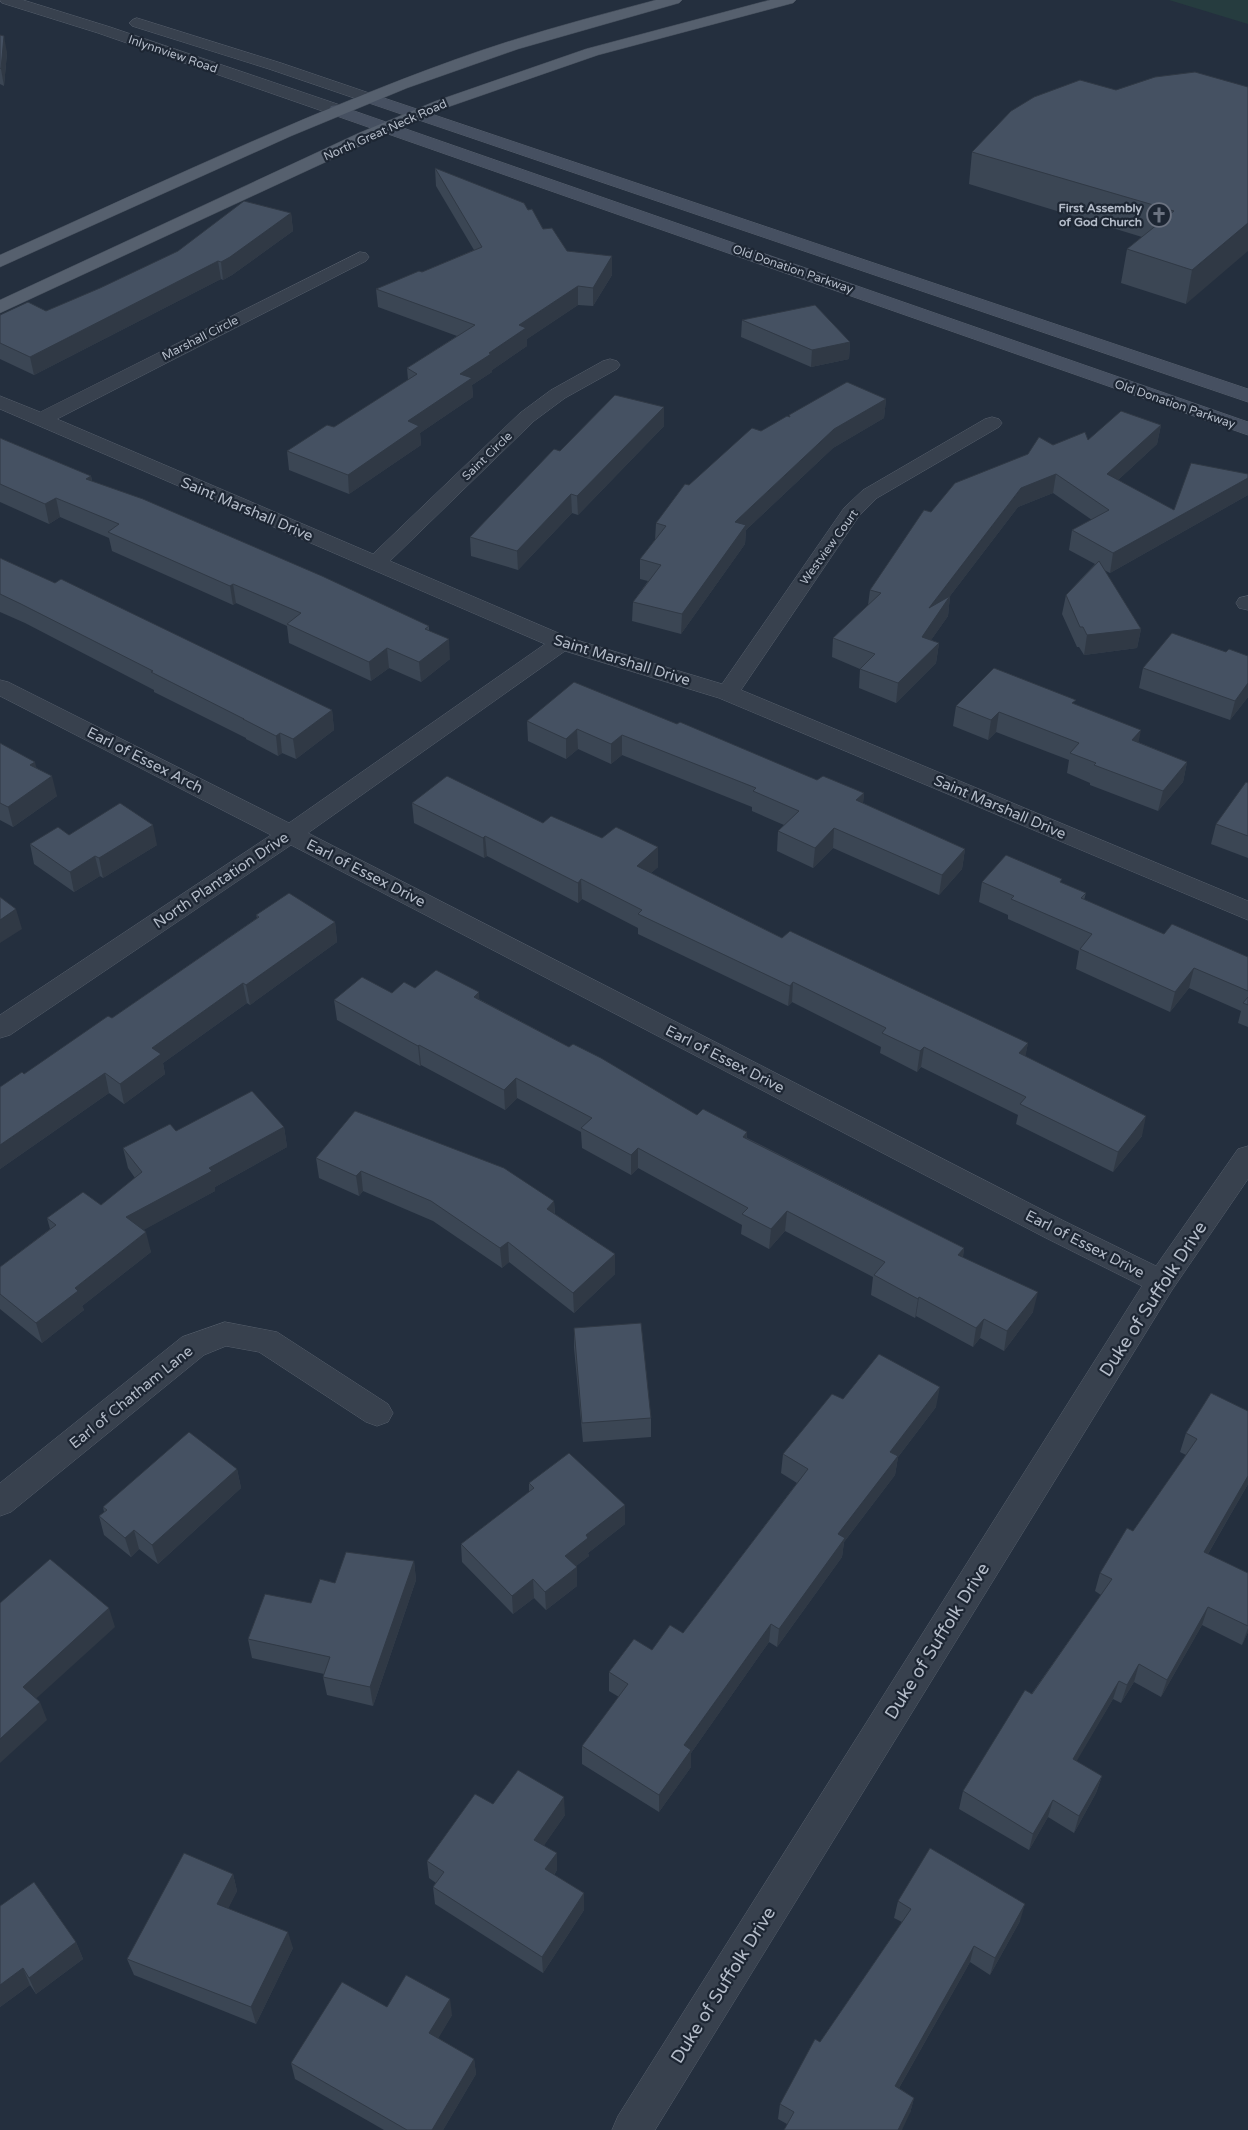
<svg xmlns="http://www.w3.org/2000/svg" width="1248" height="2130" font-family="'Varela Round',sans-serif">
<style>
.green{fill:#263c3f}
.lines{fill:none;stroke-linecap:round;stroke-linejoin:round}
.street-casing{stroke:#565f6c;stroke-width:1}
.secondary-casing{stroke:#565f6c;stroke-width:1}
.primary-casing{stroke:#414a57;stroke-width:1}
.street{fill:#38414e;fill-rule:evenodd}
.secondary{fill:#465061;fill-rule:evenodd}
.primary{fill:#56606e;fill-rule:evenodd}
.wall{fill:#3b4654}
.shaded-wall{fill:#303945}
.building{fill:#455162;stroke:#303945}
.labels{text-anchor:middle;stroke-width:4.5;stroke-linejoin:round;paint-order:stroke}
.far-street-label{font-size:12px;fill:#b4bcc9;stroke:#1d2633}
.far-poi-label{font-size:12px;font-weight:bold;fill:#b4bcc9;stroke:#1d2633;text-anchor:end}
.street-label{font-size:15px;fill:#b4bcc9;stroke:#1d2633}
.near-street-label{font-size:18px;fill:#b4bcc9;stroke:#1d2633}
</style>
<rect width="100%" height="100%" fill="#242f3e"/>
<!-- green -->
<path class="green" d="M1169 0H1248V24Z"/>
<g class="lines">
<!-- street casing -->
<g class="street-casing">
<g id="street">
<path d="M0 0H23L110 27 343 106 345 110 343 114H331L98 33 2 3Z"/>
<path d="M137 18 281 63 375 95 377 98 375 101H363L269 69 132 26 129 23 132 20Z"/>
<path d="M360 252 366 253 369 257 366 261 57 419 373 554 520 413 551 390 603 361 610 359 617 361 620 365 617 369 565 398 534 421 390 561 570 638 722 684 844 508 863 490 985 419 992 417 999 419 1002 423 999 427 877 498 859 516 741 690 1248 901V920L719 698 565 651 308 833 1064 1221 1156 1266 1238 1149 1248 1146V1179L1172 1290 655 2130H612L618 2116 1142 1286 1044 1237 291 845 10 1035 0 1038V1015L271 835 0 696V680L8 682 289 823 545 644 0 409V396L40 412Z"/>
<path d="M1248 596V610L1239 608 1236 603 1239 598Z"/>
<path d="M225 1322 277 1332 388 1404 393 1413 388 1422 377 1426 366 1422 259 1352 226 1346 204 1355 11 1512 0 1516V1483L182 1337Z"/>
</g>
</g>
<!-- secondary casing -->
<g class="secondary-casing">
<g id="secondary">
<path d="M369 93 1248 389V402L363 101 361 98 363 95Z"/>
<path d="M337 105 1248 422V435L331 114 329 110 331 106Z"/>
</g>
</g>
<!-- primary casing -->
<g class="primary-casing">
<g id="primary">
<path d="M656 0H682L679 3 518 49 407 88 291 136 0 267V255C150 188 299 116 454 60 520 36 588 18 656 0Z"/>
<path d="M770 0H796L793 3 598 55 448 107 371 141 0 313V300L359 133 436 101 586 49Z"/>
</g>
</g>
<!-- street -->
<use href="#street" class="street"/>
<!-- secondary -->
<use href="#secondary" class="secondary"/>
<!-- primary -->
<use href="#primary" class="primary"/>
</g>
<!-- wall -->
<g class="wall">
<path d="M0 35 7 53 4 86 0 84Z"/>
<path d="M1248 87 1186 304 1121 283 1127 249 1142 237 969 184 972 152 1116 90Z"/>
<path d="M435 168 528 210 543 229 567 251 612 275 593 306 578 305 527 339V346L492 370V372L472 385 473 397 420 433 421 445 349 494 289 470 287 451 334 427 408 380 407 368 457 336 378 307 376 289 422 272 474 250 436 186Z"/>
<path d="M291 213 293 231 232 275 223 280 221 279 34 375 0 359V315L46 311Z"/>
<path d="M742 320 850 342 849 359 811 367 741 337Z"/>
<path d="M886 399 884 418 833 448 746 530 745 544 681 634 632 621 633 602 648 581 640 579V559L655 540 656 523 689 485 761 431 789 416V415Z"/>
<path d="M664 407V426L578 515 572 513 518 570 471 556 470 537 560 451Z"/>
<path d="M1161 425 1157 444 1118 480 1174 510 1248 474V495L1110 573 1104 570 1141 629 1137 648 1084 655 1079 647H1077L1062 614 1066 595 1095 564 1069 550 1072 530 1092 520 1053 493 1018 507 950 596 948 616 931 640 939 643 936 663 896 703 859 688 860 669 832 657 833 638 868 605 870 590 931 512 1053 445 1088 440Z"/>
<path d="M0 438 91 476 92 481 429 626V631L450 659 421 682 389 668 371 681 289 643 287 626 236 603 233 605 112 551 109 538 60 517 49 524 0 502Z"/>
<path d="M0 558 332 710 334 730 296 759 282 753 278 756 246 739V738L154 692V690L25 623 0 612Z"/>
<path d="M1226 652 1248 656V697L1230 720 1139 688 1143 668Z"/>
<path d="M1075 704 1138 742 1187 762 1183 782 1158 811 1090 785V783L1067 773 1069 760 996 732 988 740 953 726 956 706Z"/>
<path d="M527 721 677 724 817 780 864 793 863 803 965 849 962 869 939 895 833 848 813 868 777 851 778 831 784 825 752 811V807L622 755 611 764 578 749 566 759 528 741Z"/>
<path d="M0 743 37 768 57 796 13 827 0 820Z"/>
<path d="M1248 783V858L1211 844 1216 824Z"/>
<path d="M412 803 543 823 658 867 651 873 782 938 1028 1043 1025 1056 1142 1136 1113 1172 1016 1124 1018 1115 921 1067 917 1072 880 1053 881 1047 792 1002 788 1006 638 934V928L582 899 578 903 487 856 484 858 414 823Z"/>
<path d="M69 835 157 845 103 878 100 876 74 892 34 864 30 844Z"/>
<path d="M982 882 1061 883 1086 893 1084 900 1164 934 1248 957V1027L1238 1023 1241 1011 1189 988 1170 1012 1076 969 1079 951 1008 919V915L979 902Z"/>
<path d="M256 915 335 922 337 942 250 1005 247 1003 163 1063 165 1074 124 1104 109 1093 0 1169V1087L24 1074 112 1018 257 918Z"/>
<path d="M415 988 479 999 697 1115 747 1132V1138L964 1248 963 1257 1033 1312 1004 1351 980 1338 973 1347 916 1316 915 1318 871 1295 873 1277 785 1231 769 1249 741 1234 742 1225 638 1168 631 1175 582 1148 581 1132 517 1098 505 1110 421 1065 420 1066 337 1020 334 1000 392 993Z"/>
<path d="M284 1127 287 1147 215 1187V1191L143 1230 151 1252 82 1306 84 1310 42 1343 0 1309V1267L50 1229 47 1218 101 1205 135 1178 128 1168 123 1148 176 1131Z"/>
<path d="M316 1158 554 1201 555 1214 615 1254V1274L574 1313 509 1262 502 1268 433 1221 363 1191 359 1196 319 1178Z"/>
<path d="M574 1328 651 1418V1437L583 1442 574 1348Z"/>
<path d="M1211 1393 1248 1484 1208 1554 1248 1573V1632L1242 1645 1202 1625 1161 1697 1134 1682 1121 1703 1113 1699 1076 1761 1102 1776 1096 1793 1074 1833 1048 1817 1029 1850 959 1809 963 1791 1101 1595 1095 1591 1100 1573 1133 1531 1186 1455 1180 1452 1186 1433Z"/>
<path d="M843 1399 936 1407 898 1457 895 1475 844 1542 842 1557 777 1647 769 1642 691 1753V1767L659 1812 582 1764V1746L619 1697 609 1691V1672L683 1633 797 1483 781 1473 783 1454Z"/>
<path d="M237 1469 241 1488 158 1564 139 1549 131 1557 104 1535 99 1516 104 1512 103 1507Z"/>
<path d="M529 1483 625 1524 588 1553 589 1556 576 1566 577 1586 546 1610 534 1598 513 1614 462 1562 461 1544 529 1492Z"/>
<path d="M414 1561 416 1580 373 1706 327 1695 323 1677 324 1674 252 1658 248 1639 311 1603Z"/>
<path d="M493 1804 565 1815 544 1845 557 1870 554 1875 584 1893V1910L543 1973 435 1904 433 1887 436 1883 429 1878 427 1861Z"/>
<path d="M233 1874 237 1891 228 1908 293 1948 256 2024 134 1975 127 1959Z"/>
<path d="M898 1901 1020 1921 990 1975 970 1962 899 2088 914 2098 910 2113 787 2124 778 2119 780 2104 820 2042 902 1922 894 1918Z"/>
<path d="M0 1906 76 1942 83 1959 36 1994 30 1985 0 2007Z"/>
<path d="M387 2007 452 2015 438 2038 474 2059 476 2074 443 2130H384L295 2079 291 2063Z"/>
</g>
<!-- shaded-wall -->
<g class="shaded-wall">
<path d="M4 36 7 53 4 86 1 69Z"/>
<path d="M291 213 293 231 232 275 223 280 221 262Z"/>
<path d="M1248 223V251L1186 304 1192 270Z"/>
<path d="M612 256V275L593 306V288Z"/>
<path d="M218 261 221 279 34 375 30 357Z"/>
<path d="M578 286V305L527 339V346L492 370V372L472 385 473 397 420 433 421 445 349 494 348 475 460 374 489 353 519 325Z"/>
<path d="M850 342 849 359 811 367 812 350Z"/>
<path d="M886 399 884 418 833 448 746 530 745 544 681 634 682 614 735 522 834 429Z"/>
<path d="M664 407V426L578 515 577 496Z"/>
<path d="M1161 425 1157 444 1104 493 1107 474Z"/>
<path d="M1056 474 1053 493 1018 507 950 596 948 616 920 656 922 637 929 608 1021 488Z"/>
<path d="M91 476 94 495 86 479Z"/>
<path d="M1248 478V495L1110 573 1113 553Z"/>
<path d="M571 494 572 513 518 570 517 551Z"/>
<path d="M56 498 60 517 49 524 45 504Z"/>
<path d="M233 584 236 603 233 605 230 586Z"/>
<path d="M1141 629 1137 648 1084 655 1087 635Z"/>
<path d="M449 639 450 659 421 682 419 662Z"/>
<path d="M939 643 936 663 896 703 898 683Z"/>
<path d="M387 648 389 668 371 681 369 662Z"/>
<path d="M1248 683V697L1230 720 1235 701Z"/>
<path d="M332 710 334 730 296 759 293 739Z"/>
<path d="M999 712 996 732 988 740 991 720Z"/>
<path d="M577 729 578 749 566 759V739Z"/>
<path d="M1141 730 1137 750 1132 740Z"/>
<path d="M280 733 282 753 278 756 276 736Z"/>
<path d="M622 735V755L611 764V744Z"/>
<path d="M35 762 40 782 30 765Z"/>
<path d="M1187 762 1183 782 1158 811 1163 791Z"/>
<path d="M52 776 57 796 13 827 8 807Z"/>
<path d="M864 793 862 813 856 800Z"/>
<path d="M153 825 157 845 103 878 99 858Z"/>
<path d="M834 828 833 848 813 868 815 848Z"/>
<path d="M485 836 487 856 484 858 483 838Z"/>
<path d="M658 847V867L636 886 637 866Z"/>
<path d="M965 849 962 869 939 895 942 875Z"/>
<path d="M95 856 100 876 74 892 70 872Z"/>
<path d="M581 879 582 899 578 903V883Z"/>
<path d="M16 909 22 929 0 943V920Z"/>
<path d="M335 922 337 942 250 1005 246 985Z"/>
<path d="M1194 968 1189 988 1170 1012 1175 992Z"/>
<path d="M793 982 792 1002 788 1006 790 986Z"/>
<path d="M243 983 247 1003 163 1063 165 1074 124 1104 120 1084 152 1048Z"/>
<path d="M479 992 480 1013 474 997Z"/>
<path d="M1028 1043 1024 1064 1019 1053Z"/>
<path d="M419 1045 421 1065 420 1066 418 1046Z"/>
<path d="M924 1047 921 1067 917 1072 920 1051Z"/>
<path d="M105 1073 109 1093 0 1169V1145Z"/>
<path d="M516 1078 517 1098 505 1110 504 1090Z"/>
<path d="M1146 1116 1142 1136 1113 1172 1118 1152Z"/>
<path d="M284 1127 287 1147 215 1187V1191L131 1237 126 1217 209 1168Z"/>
<path d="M747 1132 746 1152 743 1137Z"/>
<path d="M638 1148V1168L631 1175V1155Z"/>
<path d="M361 1171 363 1191 359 1196 356 1176Z"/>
<path d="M554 1201 555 1221 547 1209Z"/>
<path d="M787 1211 785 1231 769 1249 771 1229Z"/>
<path d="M146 1232 151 1252 82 1306 84 1310 42 1343 36 1323 75 1288Z"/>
<path d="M508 1242 509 1262 502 1268 500 1248Z"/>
<path d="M964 1248 961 1268 958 1255Z"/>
<path d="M615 1254V1274L574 1313 573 1293Z"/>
<path d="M1038 1292 1033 1312 1004 1351 1007 1331Z"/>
<path d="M919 1297 916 1316 915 1318 918 1299Z"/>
<path d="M984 1319 980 1338 973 1347 976 1328Z"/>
<path d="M940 1387 936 1407 898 1457 895 1475 844 1542 842 1557 777 1647 779 1629 838 1534 890 1452Z"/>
<path d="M237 1469 241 1488 158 1564 152 1545Z"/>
<path d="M1248 1476V1484L1198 1571 1204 1552Z"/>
<path d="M625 1505V1524L588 1553 589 1556 565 1575V1556L586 1535Z"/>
<path d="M134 1530 139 1549 131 1557 125 1538Z"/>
<path d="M414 1561 416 1580 373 1706 370 1687Z"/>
<path d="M577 1567V1586L546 1610 545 1592Z"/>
<path d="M533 1579 534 1598 513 1614 512 1596Z"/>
<path d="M1208 1607 1202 1625 1161 1697 1167 1680Z"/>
<path d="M109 1608 115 1627 29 1705 23 1687Z"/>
<path d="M771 1624 769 1642 691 1753V1767L659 1812V1795L684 1745Z"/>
<path d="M1248 1628V1632L1242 1645Z"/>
<path d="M1139 1664 1134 1682 1121 1703 1127 1685Z"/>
<path d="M1119 1681 1113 1699 1068 1776 1073 1759Z"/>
<path d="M40 1702 47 1720 0 1763V1739Z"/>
<path d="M1102 1776 1096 1793 1074 1833 1079 1816Z"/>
<path d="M564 1797 565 1815 536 1857 534 1840Z"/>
<path d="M1053 1800 1048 1817 1029 1850 1033 1834Z"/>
<path d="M557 1853V1870L546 1886 545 1869Z"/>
<path d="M233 1874 237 1891 222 1921 217 1904Z"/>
<path d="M584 1893V1910L543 1973 542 1957Z"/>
<path d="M1025 1904 1020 1921 990 1975 995 1958Z"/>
<path d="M288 1932 293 1948 256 2024 251 2007Z"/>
<path d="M76 1942 83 1959 36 1994 29 1978Z"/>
<path d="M974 1946 970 1962 891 2102 895 2086Z"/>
<path d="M23 1968 30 1985 0 2007V1985Z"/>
<path d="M450 1999 452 2015 432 2049 429 2033Z"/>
<path d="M474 2059 476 2074 443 2130H432Z"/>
<path d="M914 2098 910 2113 902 2130H898Z"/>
</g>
<!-- building -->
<g class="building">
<path d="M0 35 4 36 1 69 0 68Z"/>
<path d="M1195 72 1248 87V223L1192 270 1127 249 1174 211 972 152 1011 111 1034 97 1080 80 1116 90 1155 77Z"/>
<path d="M435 168 524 203 528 210 532 209 543 229 552 228 567 251 612 256 593 288 578 286 519 325 526 328 489 353 491 354 460 374 472 378 408 421 419 426 348 475 287 451 327 425 334 427 417 374 407 368 475 325 376 289 419 271 422 272 482 247Z"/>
<path d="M244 201 291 213 230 257 221 262 218 261 30 357 0 343V315L28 302 46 311 100 288 178 251Z"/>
<path d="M815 305 850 342 812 350 742 320Z"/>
<path d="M847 382 886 399 834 429 735 522 746 525 682 614 633 602 661 565 640 559 666 526 656 523 685 484 689 485 752 428 761 431 787 416 790 417 789 415Z"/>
<path d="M615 395 664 407 577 496 571 494 517 551 470 537 554 449 560 451Z"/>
<path d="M1121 411 1161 425 1107 474 1174 510 1191 463 1248 474V478L1113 553 1072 530 1109 510 1056 474 1021 488 929 608 950 596 922 637 939 643 898 683 860 669 875 654 833 638 881 593 870 590 924 510 931 512 955 483 1028 454 1039 437 1053 445 1085 432 1088 440Z"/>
<path d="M0 438 91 476 86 479 143 499 322 576 429 626 425 629 449 639 419 662 387 648 369 662 287 624 301 613 233 584 230 586 108 532 119 524 56 498 45 504 0 484Z"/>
<path d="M0 558 55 583 61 579 332 710 293 739 280 733 276 736 243 719H244L151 672 153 671 21 604 0 594Z"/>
<path d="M1099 561 1141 629 1087 635 1083 627H1080L1066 595Z"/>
<path d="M1172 633 1226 652 1229 649 1248 656V683L1235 701 1143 668Z"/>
<path d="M994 668 1076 700 1072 703 1141 730 1132 740 1187 762 1163 791 1094 765 1096 763 1070 753 1079 743 999 712 991 720 956 706Z"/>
<path d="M574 682 677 724 680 722 817 780 823 776 864 793 856 800 965 849 942 875 834 828 815 848 778 831 799 811 753 791 756 788 622 735 611 744 577 729 566 739 527 721Z"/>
<path d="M0 743 35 762 30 765 52 776 8 807 0 803Z"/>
<path d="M447 776 543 823 551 816 602 838 616 827 658 847 637 866 782 938 790 931 1028 1043 1019 1053 1146 1116 1118 1152 1020 1104 1026 1097 924 1047 920 1051 882 1033 886 1028 793 982 790 986 638 914 642 910 581 879 578 883 485 836 483 838 412 803Z"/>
<path d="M1246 782 1248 783V836L1216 824Z"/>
<path d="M120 803 153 825 99 858 95 856 70 872 30 844 58 827 69 835Z"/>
<path d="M1006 855 1062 879 1060 882 1086 893 1081 898 1164 934 1172 924 1248 957V991L1194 968 1175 992 1080 949 1092 934 1011 899 1014 896 982 882Z"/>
<path d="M289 893 335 922 246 985 243 983 152 1048 161 1054 120 1084 105 1073 0 1145V1087L22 1072 24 1074 108 1016 112 1018 259 917 256 915Z"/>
<path d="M0 897 16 909 0 920Z"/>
<path d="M436 970 479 992 474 997 569 1047 573 1044 601 1058 697 1115 703 1109 747 1132 743 1137 964 1248 958 1255 1038 1292 1007 1331 984 1319 976 1328 919 1297 918 1299 874 1275 885 1262 787 1211 771 1229 742 1214 748 1208 638 1148 631 1155 581 1128 592 1118 516 1078 504 1090 419 1045 418 1046 334 1000 362 977 392 993 404 982 415 988Z"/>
<path d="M1248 997V1005L1243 1003Z"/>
<path d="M252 1091 284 1127 209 1168 212 1171 126 1217 146 1232 75 1288 78 1291 36 1323 0 1294V1267L56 1225 47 1218 83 1192 101 1205 142 1172 123 1148 170 1124 176 1131Z"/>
<path d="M355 1111 504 1168 554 1201 547 1209 615 1254 573 1293 508 1242 500 1248 431 1201 361 1171 356 1176 316 1158Z"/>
<path d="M641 1323 651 1418 582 1423 574 1328Z"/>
<path d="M879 1354 940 1387 890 1452 898 1456 838 1534 845 1538 779 1629 771 1624 684 1745 691 1750 659 1795 582 1746 628 1684 609 1672 634 1639 652 1650 670 1625 683 1633 808 1469 783 1454 832 1394 843 1399Z"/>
<path d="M1211 1393 1248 1411V1476L1204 1552 1248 1573V1626L1208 1607 1167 1680 1139 1664 1127 1685 1119 1681 1073 1759 1102 1776 1079 1816 1053 1800 1033 1834 963 1791 1025 1690 1032 1694 1112 1579 1100 1573 1127 1528 1133 1531 1197 1439 1186 1433Z"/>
<path d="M189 1432 237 1469 152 1545 134 1530 125 1538 99 1516 107 1510 103 1507Z"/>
<path d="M569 1453 625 1505 586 1535 588 1538 565 1556 577 1567 545 1592 533 1579 512 1596 461 1544 534 1488 529 1483Z"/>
<path d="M346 1552 414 1561 370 1687 323 1677 330 1657 248 1639 265 1594 311 1603 320 1579 335 1583Z"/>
<path d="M50 1559 109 1608 23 1687 40 1702 0 1739V1603Z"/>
<path d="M518 1770 564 1797 534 1840 557 1853 545 1869 584 1893 542 1957 433 1887 444 1872 427 1861 475 1794 493 1804Z"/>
<path d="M930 1848 1025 1904 995 1958 974 1946 895 2086 914 2098 898 2130H784L794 2112 780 2104 815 2039 820 2042 911 1909 898 1901Z"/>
<path d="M184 1853 233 1874 217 1904 288 1932 251 2007 127 1959Z"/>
<path d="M34 1882 76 1942 29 1978 23 1968 0 1985V1906Z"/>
<path d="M406 1975 450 1999 429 2033 474 2059 432 2130H407L291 2063 342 1982 387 2007Z"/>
</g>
<!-- icons -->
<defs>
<g id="church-ring" transform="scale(1.25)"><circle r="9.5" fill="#1d2633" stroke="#6b7280" stroke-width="1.5"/><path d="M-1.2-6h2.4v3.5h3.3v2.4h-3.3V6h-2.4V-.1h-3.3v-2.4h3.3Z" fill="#6b7280"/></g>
</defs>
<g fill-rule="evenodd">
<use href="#church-ring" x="1159" y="215"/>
</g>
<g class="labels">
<!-- far-street labels -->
<g class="far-street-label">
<text transform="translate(173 54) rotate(19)" y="4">Inlynnview Road</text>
<text transform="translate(385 130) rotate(-24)" y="4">North Great Neck Road</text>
<text transform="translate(793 269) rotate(19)" y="4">Old Donation Parkway</text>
<text transform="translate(200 338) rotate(-27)" y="4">Marshall Circle</text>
<text transform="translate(1175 404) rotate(19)" y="4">Old Donation Parkway</text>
<text transform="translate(487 456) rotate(-44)" y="4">Saint Circle</text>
<text transform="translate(829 547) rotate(-54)" y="4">Westview Court</text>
</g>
<!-- far-poi labels -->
<g class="far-poi-label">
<text x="1142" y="212">First Assembly<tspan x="1142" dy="14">of God Church</tspan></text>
</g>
<!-- street labels -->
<g class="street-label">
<text transform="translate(247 509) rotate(23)" y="5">Saint Marshall Drive</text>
<text transform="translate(622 660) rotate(17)" y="5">Saint Marshall Drive</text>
<text transform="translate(145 760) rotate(27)" y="5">Earl of Essex Arch</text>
<text transform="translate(1000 807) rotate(23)" y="5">Saint Marshall Drive</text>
<text transform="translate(366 873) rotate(27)" y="5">Earl of Essex Drive</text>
<text transform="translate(221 880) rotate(-34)" y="5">North Plantation Drive</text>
<text transform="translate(725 1059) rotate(27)" y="5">Earl of Essex Drive</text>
<text transform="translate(1085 1244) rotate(27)" y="5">Earl of Essex Drive</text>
<text transform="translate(131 1397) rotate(-39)" y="5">Earl of Chatham Lane</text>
</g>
<!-- near-street labels -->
<g class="near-street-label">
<text transform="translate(1153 1299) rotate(-57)" y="6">Duke of Suffolk Drive</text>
<text transform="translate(937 1641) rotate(-58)" y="6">Duke of Suffolk Drive</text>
<text transform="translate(723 1985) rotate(-58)" y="6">Duke of Suffolk Drive</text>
</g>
</g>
</svg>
